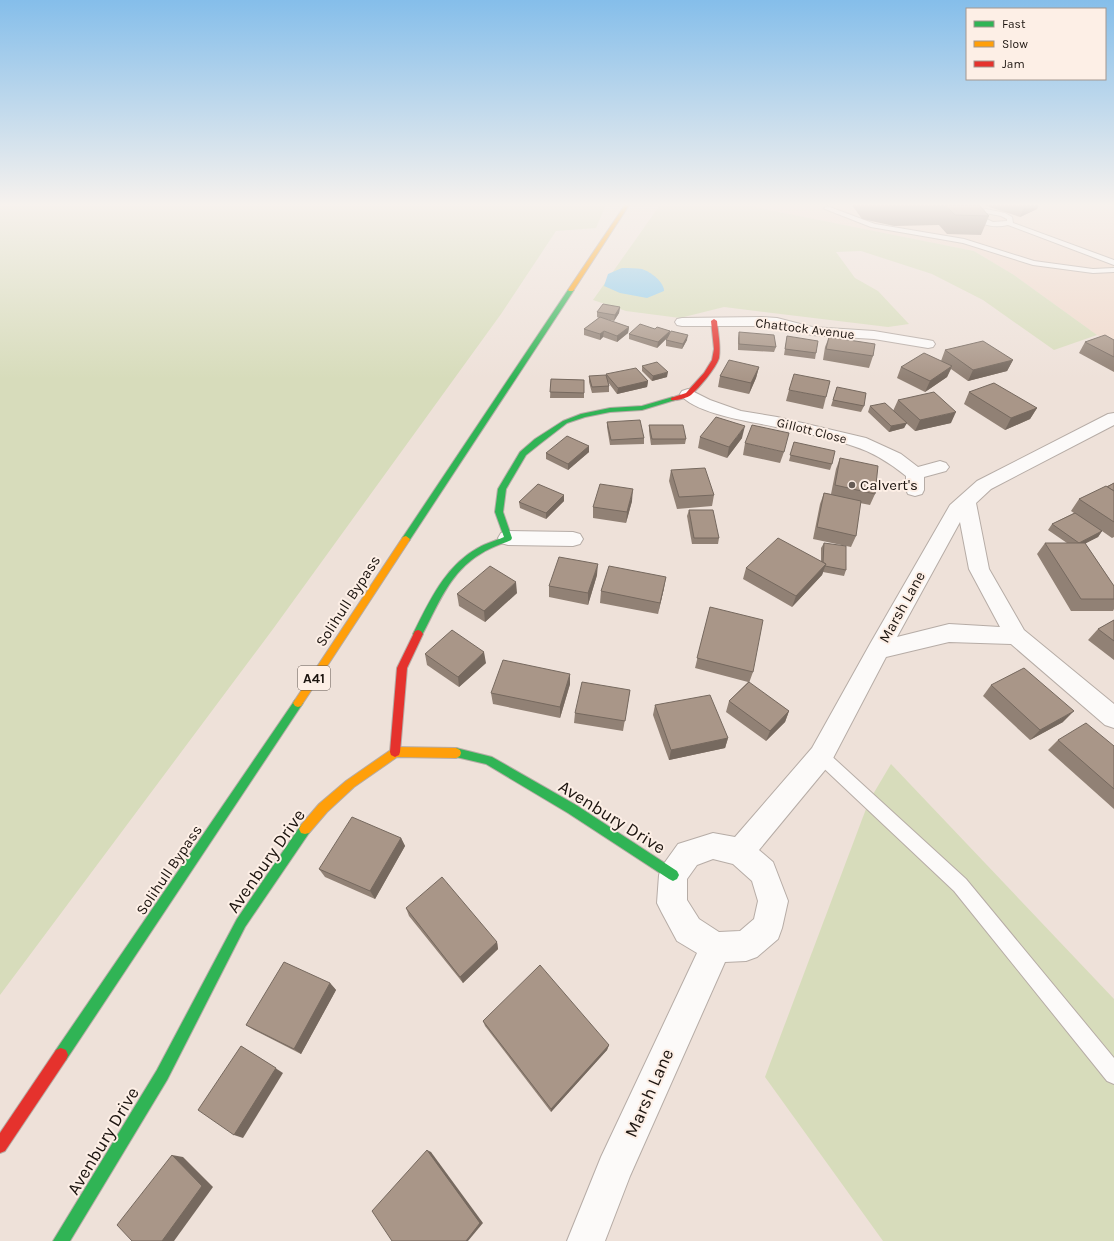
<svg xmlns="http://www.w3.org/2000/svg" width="1114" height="1241" font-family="Karla,sans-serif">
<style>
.built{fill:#f0d9cb}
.green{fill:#d7dcbb}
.water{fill:#90cded}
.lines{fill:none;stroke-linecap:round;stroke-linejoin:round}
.lane-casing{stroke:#b6aca6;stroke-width:2}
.street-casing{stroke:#b6aca6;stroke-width:2}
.fast-casing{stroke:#b6aca6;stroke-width:2}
.slow-casing{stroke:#b6aca6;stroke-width:2}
.jam-casing{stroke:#b6aca6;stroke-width:2}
.lane{fill:#fcfaf9;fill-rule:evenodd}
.street{fill:#fcfaf9;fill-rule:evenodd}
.fast{fill:#30b455;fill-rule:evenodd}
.slow{fill:#ff9f0a;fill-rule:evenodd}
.jam{fill:#e5322d;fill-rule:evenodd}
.wall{fill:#918175}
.shaded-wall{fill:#76695f}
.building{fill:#a99688;stroke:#76695f}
.poi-dot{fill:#665c56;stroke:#fdefe6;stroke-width:1.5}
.labels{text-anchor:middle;stroke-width:4;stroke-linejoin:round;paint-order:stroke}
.far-street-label{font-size:13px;fill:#1c140f;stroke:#fdefe6}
.shield{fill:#fdefe6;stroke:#605650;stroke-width:1}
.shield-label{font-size:14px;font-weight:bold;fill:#1c140f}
.poi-label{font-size:15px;fill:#1c140f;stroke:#fdefe6;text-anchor:start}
.street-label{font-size:15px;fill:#1c140f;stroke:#fdefe6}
.near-street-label{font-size:18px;fill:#1c140f;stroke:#fdefe6}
</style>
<rect width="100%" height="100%" fill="#eee1d9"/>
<!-- built -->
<path class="built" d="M745 205H1114V343L1097 335 1014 275 974 251Z"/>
<!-- green -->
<g class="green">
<path d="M0 205H606L596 228 556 231 501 314 273 629 0 995Z"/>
<path d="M660 205H745L974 251 1014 275 1097 335 1054 350 983 300 932 274 861 251 836 252 855 278 878 291 909 324 888 327 724 307 680 318 626 311 593 300Z"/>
<path d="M891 764 1114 999V1241H883L765 1077 869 801Z"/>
</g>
<!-- water -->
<path class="water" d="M622 268C629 268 636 268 642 269 651 272 664 282 664 291L647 298 620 293 604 286 608 274Z"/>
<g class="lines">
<!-- lane casing -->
<g class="lane-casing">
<g id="lane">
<path d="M827 206 875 224 964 239 1034 261 1093 269 1114 268V272L1093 273 1033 265 963 243 871 227 825 209 824 208Z"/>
<path d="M986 209 1005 213 1012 217 1013 223 1114 260V265L1008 225C995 228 981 226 973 216L976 212ZM986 213 1001 216 1007 219V221L993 222 980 216Z"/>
<path d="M821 749 826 751 966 879 1114 1058V1084L1107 1081 954 891 816 761 813 756 816 751Z"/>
</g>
</g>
<!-- street casing -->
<g class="street-casing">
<g id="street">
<path d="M762 317 777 318 812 327 874 331 928 340 933 341 935 344 933 347 928 348 874 339 812 335 777 326H682L677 325 675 322 677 319 682 318Z"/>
<path d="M688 389 710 400 741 411 777 417 866 438 901 454 918 467 940 461 946 463 949 467 946 471 924 477V490L922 494 915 496 908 494 906 490V476C890 463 873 452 853 446 829 438 802 432 776 427 753 422 694 414 680 394L682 391Z"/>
<path d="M1114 413V425L991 489 976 503 989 569 1024 630 1114 704V728L1105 725 1011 644 949 642 886 657 830 764 759 850 773 862 788 901 782 928 778 939 757 957 746 961 725 962 630 1176 605 1241H567L601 1157 697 953 677 941 662 913 657 903 659 875 663 865 678 844 713 833 735 837 812 748 870 644 950 505 977 481 1108 414ZM960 522 969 569 1000 627 949 624 897 637ZM713 859 733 864 752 881 758 901 754 919 740 931 719 932 699 919 687 900V879L697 865Z"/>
<path d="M508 531 573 532 580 534 583 539 580 544 573 546 508 545 501 543 498 538 501 533Z"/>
</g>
</g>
<!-- fast casing -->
<g class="fast-casing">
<g id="fast">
<path d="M571 288 574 290 409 541H403L402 539 403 537 568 290Z"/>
<path d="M673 397 675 398V400L642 410 610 412 585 417 567 423 541 443 526 455 506 489 503 512 512 538 511 540C502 544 491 547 482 553 450 571 438 605 421 637H415L413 634C429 602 445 566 478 548 486 543 495 541 504 537L495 512 498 489 520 452 535 439 563 421 581 414 610 408 642 406Z"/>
<path d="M298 699 301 700 303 703 301 706 66 1060 61 1062 56 1060 54 1055 56 1050 295 700Z"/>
<path d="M456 748 492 757 576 805 677 871 679 875 677 879 673 881 669 879 568 813 486 764 452 756 451 753 452 750Z"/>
<path d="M305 824 309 825 311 829 309 833 245 927 167 1080 70 1241H53L157 1070 237 919 301 825Z"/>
</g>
</g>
<!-- slow casing -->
<g class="slow-casing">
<g id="slow">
<path d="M625 205H629L573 291H569L568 290Z"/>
<path d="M406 536 410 539 409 541 301 706 298 707 295 706 293 703 295 700 403 537Z"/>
<path d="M395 747 456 748 460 750 461 753 460 756 456 758 397 757 354 787 327 812 309 833 305 834 301 833 299 829 301 825 319 804 346 781Z"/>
</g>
</g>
<!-- jam casing -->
<g class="jam-casing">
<g id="jam">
<path d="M714 319 717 321C718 333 721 346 719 358 716 368 699 388 691 395 687 398 676 401 671 400V398L686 393 704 373 712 360 714 349 711 321Z"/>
<path d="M418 630 421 631 423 634 407 668 400 752 399 755 395 757 391 755 390 752 397 668 415 631Z"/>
<path d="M61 1048 66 1050 68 1055 66 1060 5 1151 0 1153V1133L56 1050Z"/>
</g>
</g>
<!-- lane -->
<use href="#lane" class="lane"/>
<!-- street -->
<use href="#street" class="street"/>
<!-- fast -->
<use href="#fast" class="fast"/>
<!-- slow -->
<use href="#slow" class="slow"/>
<!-- jam -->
<use href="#jam" class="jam"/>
</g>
<!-- wall -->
<g class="wall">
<path d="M852 205H979L989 216 981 235 947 234 939 225 894 226 862 219Z"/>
<path d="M983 205H1039L1037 209 1020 217Z"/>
<path d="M620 307 619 313 614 321 605 319 629 327 628 333 617 342 603 337 600 340 584 335V329L599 318 597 317V312Z"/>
<path d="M655 329 670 331 669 335 687 340 682 349 666 346V340L668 337 657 348 629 339V334Z"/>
<path d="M739 332 776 347 774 352 738 350V338Z"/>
<path d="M787 336 816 353 815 359 784 355Z"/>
<path d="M829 337 873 356 869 368 823 360 825 347Z"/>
<path d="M1114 340V372L1079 353 1085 342Z"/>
<path d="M945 350 1013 360 1007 371 968 381 951 369 947 377 925 392 897 378 901 367 941 361Z"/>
<path d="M642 366 667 377 652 381 642 371Z"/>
<path d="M759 367 756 378 749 394 718 387 720 376Z"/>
<path d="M606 374 648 381 647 387 617 394 608 382 609 386V392L592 393 589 382V376L606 377Z"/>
<path d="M551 379 584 380V398H550Z"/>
<path d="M837 387 864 406 861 412 831 406Z"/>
<path d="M789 390 826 397 823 409 786 401Z"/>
<path d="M969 392 1037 408 1030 419 1005 430 964 404Z"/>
<path d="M898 400 951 423 915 431 906 423 904 428 889 432 868 412 870 406 893 411Z"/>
<path d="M607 422 644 438V444L610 445 607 427Z"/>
<path d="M649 425 686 439 685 444 651 445 649 431Z"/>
<path d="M700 437 742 438 727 458 698 448Z"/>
<path d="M794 442 832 464 830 470 789 461Z"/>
<path d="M745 443 784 452 780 463 743 455Z"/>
<path d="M589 446V452L568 470 546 459V453Z"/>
<path d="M840 458 875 494 870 505 860 503 856 536 851 547 813 539 820 504 824 493 831 494 836 469Z"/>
<path d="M671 470 714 495 712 506 677 509 669 481Z"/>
<path d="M1114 483V537L1112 538 1102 531 1098 537 1085 543 1114 586V609L1113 611H1071L1037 554 1045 543H1067L1048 530 1052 524 1074 513 1071 511 1079 499Z"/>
<path d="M564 501 546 519 520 508 519 502Z"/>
<path d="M632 501 626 523 593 518V507Z"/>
<path d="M689 510 719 538 718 544H692L687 516Z"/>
<path d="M824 543 846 570 844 576 823 572 822 575 792 607 743 579 746 568 821 561V548Z"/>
<path d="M597 575 588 605 549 597V586Z"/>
<path d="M664 588 658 614 600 603 601 591Z"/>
<path d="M517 593 485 622 459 606 457 594Z"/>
<path d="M710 607 753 672 749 683 789 711 785 722 766 741 726 712 729 701 748 682 695 668Z"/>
<path d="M1114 620V660L1088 640 1098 629Z"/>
<path d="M425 654 486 663 459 687 427 665Z"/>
<path d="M570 674V684L560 718 493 704 491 693Z"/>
<path d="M991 685 1063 722 1030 740 983 696Z"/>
<path d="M630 690 623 731 574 723 575 713Z"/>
<path d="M655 705 728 738 725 748 669 760 653 715Z"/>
<path d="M1058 740 1114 746V809L1048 750Z"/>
<path d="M401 838 405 846 375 899 325 877 319 869Z"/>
<path d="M406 908 497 942 498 949 463 983 409 916Z"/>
<path d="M330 983 336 990 301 1054 254 1030 246 1025Z"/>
<path d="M483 1021 609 1045 607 1050 551 1112 485 1026Z"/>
</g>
<!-- shaded-wall -->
<g class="shaded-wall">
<path d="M1025 205H1039L1037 209 1020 217Z"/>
<path d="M620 307 619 313 614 321 615 315Z"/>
<path d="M629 327 628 333 617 342V336Z"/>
<path d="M604 331 603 337 600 340V334Z"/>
<path d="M670 331 669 336 657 348 658 342Z"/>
<path d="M688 335 687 340 682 349 683 344Z"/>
<path d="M1013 360 1007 371 968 381 973 370Z"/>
<path d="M952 366 947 377 925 392 930 381Z"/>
<path d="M759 367 756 378 749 394 751 383Z"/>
<path d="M668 372 667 377 652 381 653 376Z"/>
<path d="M648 381 647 387 617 394 618 388Z"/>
<path d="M1037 408 1030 419 1005 430 1011 418Z"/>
<path d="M956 412 951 423 915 431 920 420Z"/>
<path d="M907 423 904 428 889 432 891 426Z"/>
<path d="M745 426 742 438 727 458 729 447Z"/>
<path d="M589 446V452L568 470V464Z"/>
<path d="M633 489 632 501 626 523 627 512Z"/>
<path d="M564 495V501L546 519V513Z"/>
<path d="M1102 531 1098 537 1075 549 1079 543Z"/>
<path d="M598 564 597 575 588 605V593Z"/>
<path d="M826 564 822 575 792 607 796 596Z"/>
<path d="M666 577 664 588 658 614 660 603Z"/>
<path d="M516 582 517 593 485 622 484 611Z"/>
<path d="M484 652 486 663 459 687 458 677Z"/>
<path d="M570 674V684L560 718V707Z"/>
<path d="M789 711 785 722 766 741 770 731Z"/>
<path d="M1074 711 1063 722 1030 740 1040 730Z"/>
<path d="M728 738 725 748 669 760 671 750Z"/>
<path d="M401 838 405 846 375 899 370 891Z"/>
<path d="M497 942 498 949 463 983 460 977Z"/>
<path d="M330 983 336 990 301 1054 294 1049Z"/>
<path d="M609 1045 607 1050 551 1112V1109Z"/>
<path d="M241 1046 283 1073 243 1138 234 1135Z"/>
<path d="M427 1150 431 1152 483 1223 468 1241H466Z"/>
<path d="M172 1155 183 1157 213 1187 174 1241H162Z"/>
</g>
<!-- building -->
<g class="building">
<path d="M888 205H979L989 216 955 215 946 206 900 207Z"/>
<path d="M603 304 620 307 615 315 597 312Z"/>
<path d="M600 317 629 327 617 336 604 331 600 334 584 329Z"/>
<path d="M640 324 655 329 657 327 670 331 658 342 629 334Z"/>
<path d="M671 331 688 335 683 344 666 340Z"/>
<path d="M739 332 774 335 776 347 739 344Z"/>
<path d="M1105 335 1114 340V357L1085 342Z"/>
<path d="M787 336 818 341 816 353 785 349Z"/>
<path d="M829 337 875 344 873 356 826 349Z"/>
<path d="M983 341 1013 360 973 370 945 350Z"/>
<path d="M924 353 952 366 930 381 901 367Z"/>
<path d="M729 360 759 367 751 383 720 376Z"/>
<path d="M657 362 668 372 653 376 642 366Z"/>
<path d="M636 368 648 381 618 388 606 374Z"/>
<path d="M794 374 830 381 826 397 789 390Z"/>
<path d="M606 375 609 386 592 387 589 376Z"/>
<path d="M551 379 584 380V393L550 392Z"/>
<path d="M994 383 1037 408 1011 418 969 392Z"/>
<path d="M837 387 866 393 864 406 833 400Z"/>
<path d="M934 392 956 412 920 420 898 400Z"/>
<path d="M885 403 907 423 891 426 870 406Z"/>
<path d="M716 417 745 426 729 447 700 437Z"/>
<path d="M640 420 644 438 611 440 607 422Z"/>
<path d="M649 425H683L686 439H652Z"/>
<path d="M752 425 789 433 784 452 745 443Z"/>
<path d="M567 436 589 446 568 464 546 453Z"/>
<path d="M794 442 835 451 832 464 790 455Z"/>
<path d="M840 458 878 466 875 494 835 485Z"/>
<path d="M705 468 714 495 679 497 671 470Z"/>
<path d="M1114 483V491L1107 487Z"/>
<path d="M538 484 564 495 546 513 519 502Z"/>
<path d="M600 484 633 489 627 512 593 507Z"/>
<path d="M1106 486 1114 491V522L1079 499Z"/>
<path d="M824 493 861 501 856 536 817 527Z"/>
<path d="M689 510H713L719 538H694Z"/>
<path d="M1075 513 1102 531 1079 543 1052 524Z"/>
<path d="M778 538 826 564 796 596 746 568Z"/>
<path d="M824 543 846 546V570L825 566 826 564 823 562Z"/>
<path d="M1045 543H1085L1114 586V599H1081Z"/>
<path d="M559 557 598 564 588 593 549 586Z"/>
<path d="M490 566 516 582 484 611 457 594Z"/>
<path d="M609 566 666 577 660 603 601 591Z"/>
<path d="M710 607 763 620 753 672 697 658Z"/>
<path d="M1114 620V641L1098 629Z"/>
<path d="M452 630 484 652 458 677 425 654Z"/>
<path d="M503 660 570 674 560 707 491 693Z"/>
<path d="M1024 668 1074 711 1040 730 991 685Z"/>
<path d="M582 682 630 690 625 721 575 713Z"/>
<path d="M749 682 789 711 770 731 729 701Z"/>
<path d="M710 695 728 738 671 750 655 705Z"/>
<path d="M1086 723 1114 746V789L1058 740Z"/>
<path d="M352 817 401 838 370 891 319 869Z"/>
<path d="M442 877 497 942 460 977 406 908Z"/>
<path d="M284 962 330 983 294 1049 246 1025Z"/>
<path d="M540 965 609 1045 551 1109 483 1021Z"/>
<path d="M241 1046 276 1068 234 1135 198 1110Z"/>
<path d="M427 1150 480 1223 466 1241H392L372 1211Z"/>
<path d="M172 1155 202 1186 162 1241H132L117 1225Z"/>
</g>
<!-- sky -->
<linearGradient id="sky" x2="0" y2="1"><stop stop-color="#85beea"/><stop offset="0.54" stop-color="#f7f2ee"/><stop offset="1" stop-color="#f7f2ee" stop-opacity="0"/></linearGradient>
<rect width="1114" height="379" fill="url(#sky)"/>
<!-- markers -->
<circle class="poi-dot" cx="852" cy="485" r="4"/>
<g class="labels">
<!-- far-street labels -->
<g class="far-street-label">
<text transform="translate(805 328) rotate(7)" y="5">Chattock Avenue</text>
<text transform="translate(812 430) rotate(14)" y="5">Gillott Close</text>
</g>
<!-- shield labels -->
<rect class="shield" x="298" y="666" width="32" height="24" rx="3"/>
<g class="shield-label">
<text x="314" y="683">A41</text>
</g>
<!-- poi labels -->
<g class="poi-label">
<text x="860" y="490">Calvert's</text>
</g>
<!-- street labels -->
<g class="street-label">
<text transform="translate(348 601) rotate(-57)" y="5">Solihull Bypass</text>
<text transform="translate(902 607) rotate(-61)" y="5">Marsh Lane</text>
<text transform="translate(169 870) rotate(-56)" y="5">Solihull Bypass</text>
</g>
<!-- near-street labels -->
<g class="near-street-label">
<text transform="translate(612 817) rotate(32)" y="6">Avenbury Drive</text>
<text transform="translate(266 861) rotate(-55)" y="6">Avenbury Drive</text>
<text transform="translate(649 1093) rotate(-66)" y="6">Marsh Lane</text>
<text transform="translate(103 1141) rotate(-59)" y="6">Avenbury Drive</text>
</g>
</g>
<!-- legend -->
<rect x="966" y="8" width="140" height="72" fill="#fdefe6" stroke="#a39790"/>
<rect x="974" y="21" width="20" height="6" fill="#30b455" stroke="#a39790"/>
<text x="1002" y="28" font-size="12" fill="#1c140f">Fast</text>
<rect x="974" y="41" width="20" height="6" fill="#ff9f0a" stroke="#a39790"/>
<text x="1002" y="48" font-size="12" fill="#1c140f">Slow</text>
<rect x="974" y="61" width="20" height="6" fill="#e5322d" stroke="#a39790"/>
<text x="1002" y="68" font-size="12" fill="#1c140f">Jam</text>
</svg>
